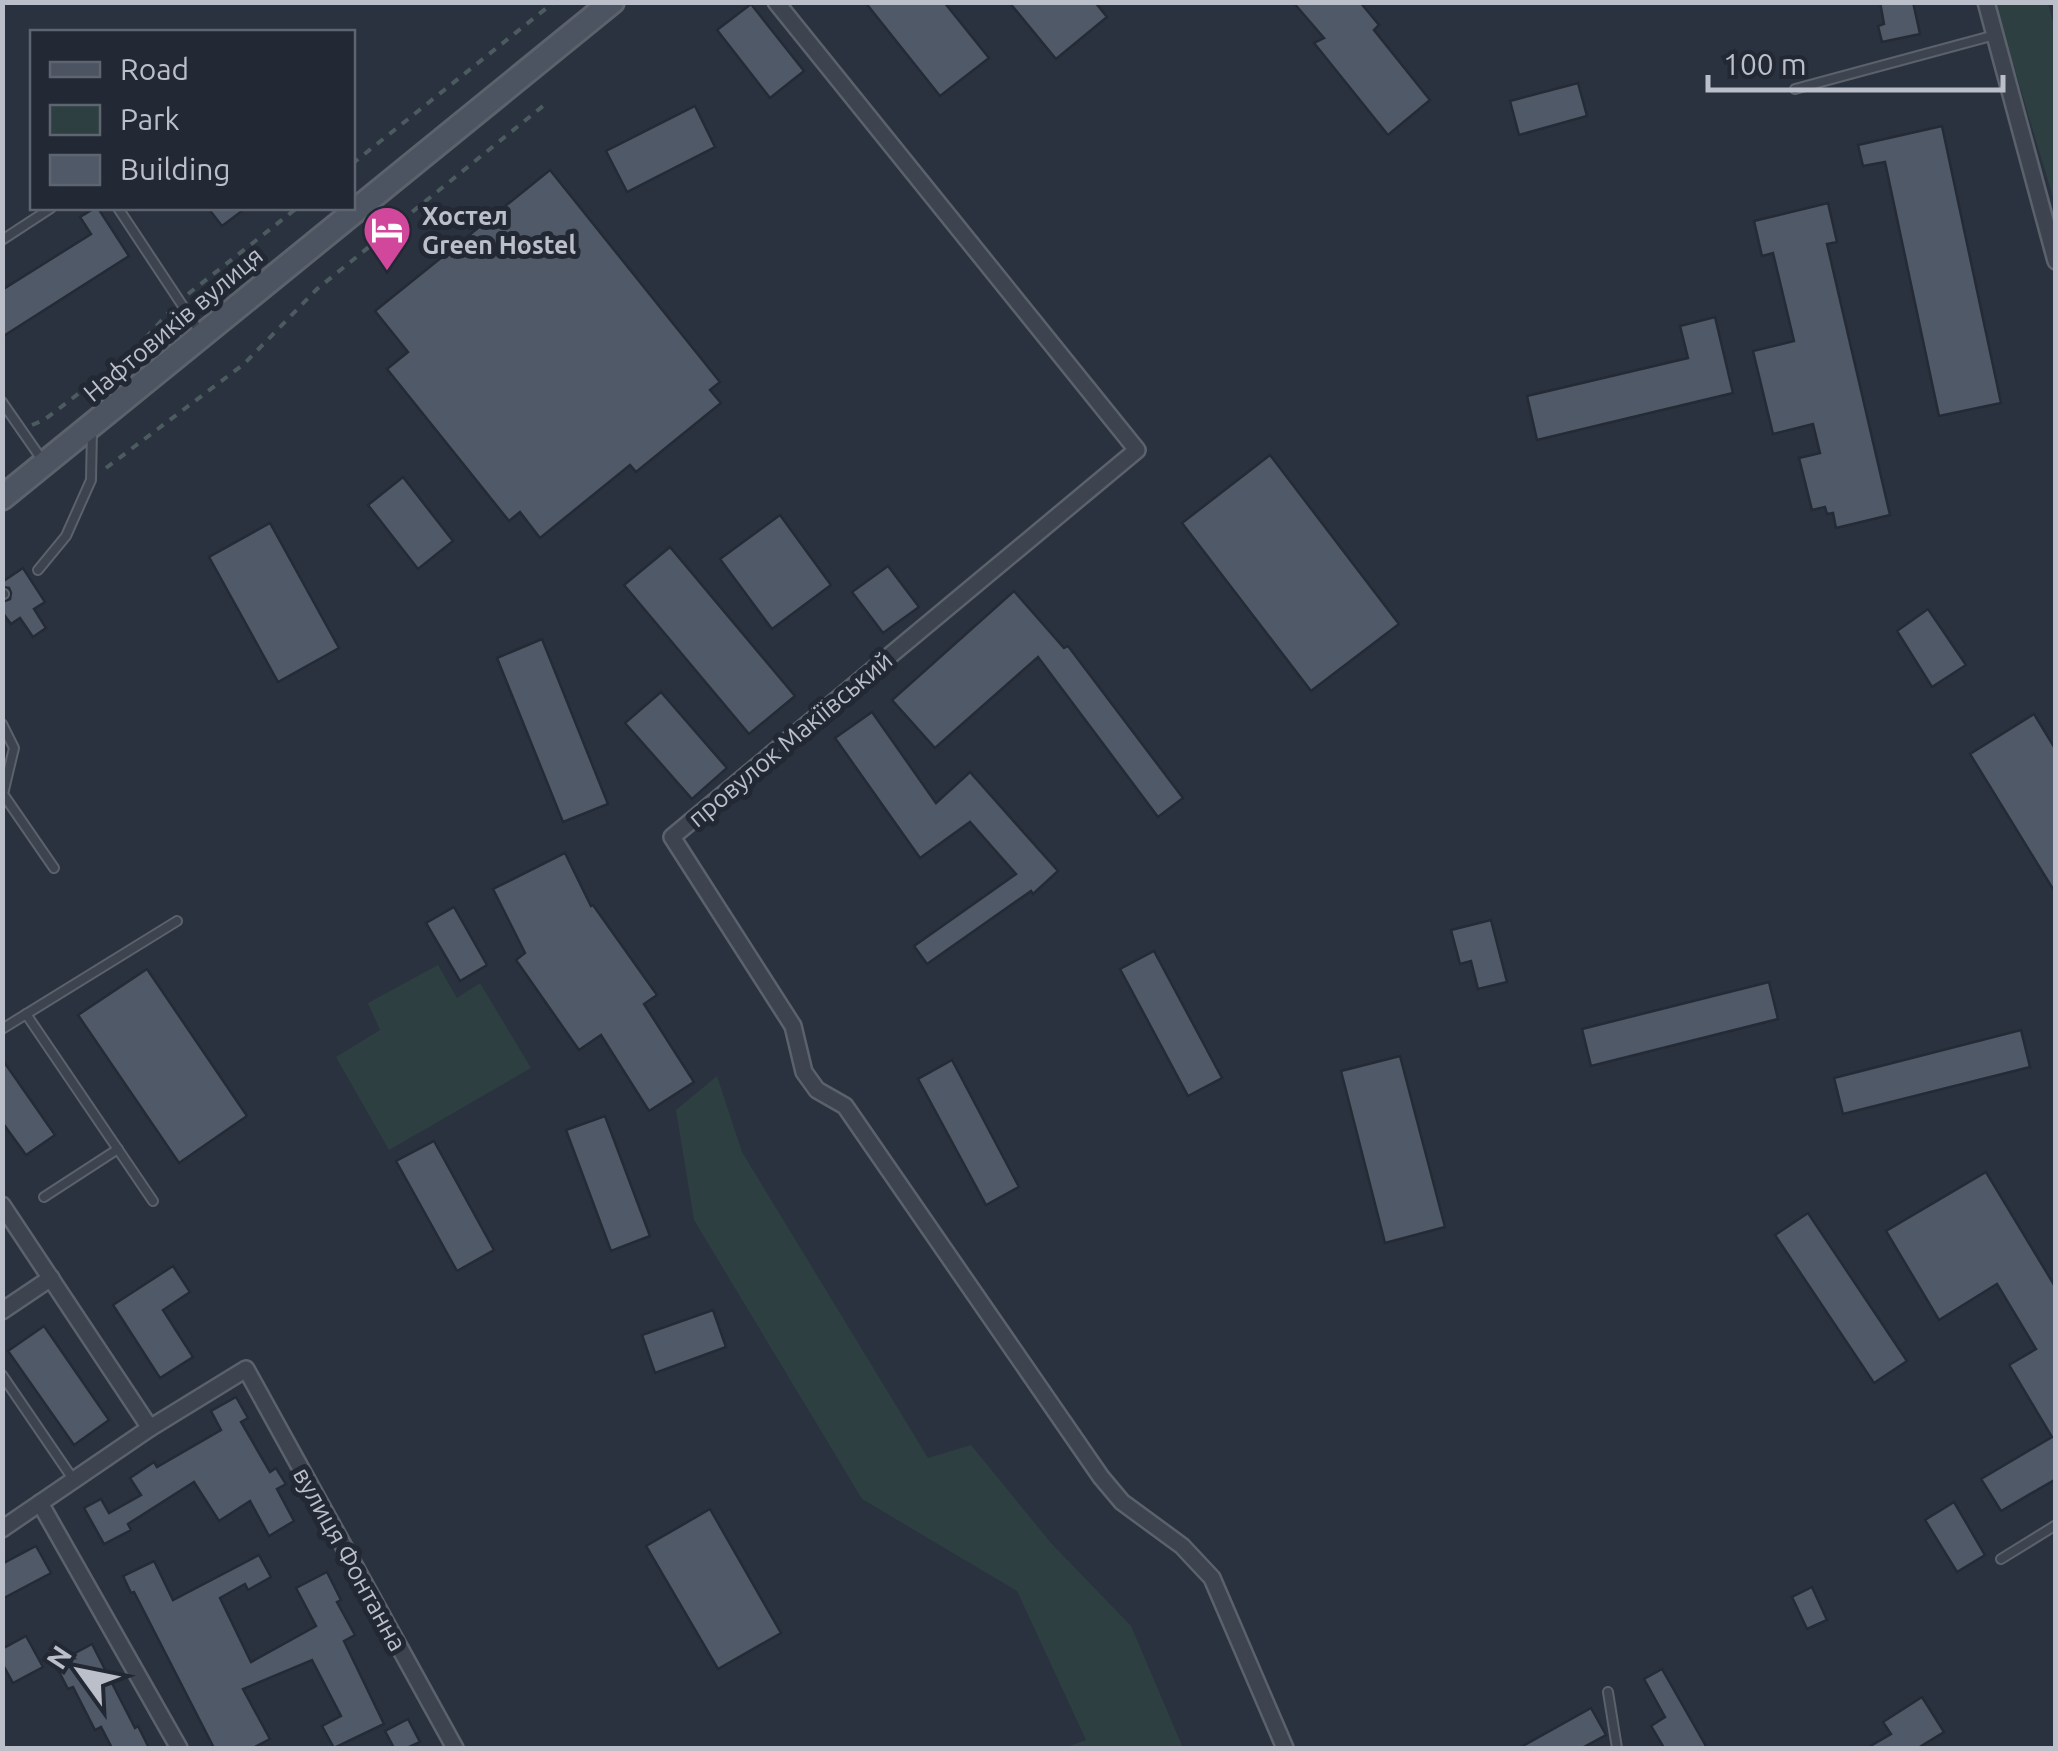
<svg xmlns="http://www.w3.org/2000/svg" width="2058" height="1751" font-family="Ubuntu,sans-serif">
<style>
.green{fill:#2d3f41}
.building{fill:#505967;stroke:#242b36;stroke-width:2.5}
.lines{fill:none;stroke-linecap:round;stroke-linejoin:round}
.lane-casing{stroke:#5b626c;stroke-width:12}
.street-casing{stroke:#5b626c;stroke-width:20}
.secondary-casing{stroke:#5b626c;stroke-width:28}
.path{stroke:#4c5b5f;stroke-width:4;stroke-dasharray:8 8;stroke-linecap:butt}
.lane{stroke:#3d444f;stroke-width:8}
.street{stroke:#3d444f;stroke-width:15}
.secondary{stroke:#4c5361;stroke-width:22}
.labels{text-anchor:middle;stroke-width:10;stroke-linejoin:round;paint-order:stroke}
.poi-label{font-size:25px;font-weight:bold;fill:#babfc9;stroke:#222934;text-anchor:start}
.street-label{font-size:25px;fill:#babfc9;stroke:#222934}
</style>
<rect width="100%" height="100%" fill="#2a323f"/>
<!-- green -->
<g class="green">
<path d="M1995 3H2048L2056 32 2055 204Z"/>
<path d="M438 965 457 998 480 983 531 1068 389 1150 336 1057 380 1030 368 1003Z"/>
<path d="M717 1076 742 1152 928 1458 971 1445 1051 1543 1131 1626 1183 1748H1064L1086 1740 1017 1591 862 1499 694 1220 676 1110Z"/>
</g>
<!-- building -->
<g class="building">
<path d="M865 2H944L989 58 940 96Z"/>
<path d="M1009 2H1095L1107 17 1056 59Z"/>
<path d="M1293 2H1360L1379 25 1374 30 1430 100 1388 135 1314 43 1324 38Z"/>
<path d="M1880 2H1913L1920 34 1882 42 1878 26 1884 24Z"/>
<path d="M751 4 804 71 770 98 717 30Z"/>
<path d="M1578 83 1587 116 1519 135 1510 101Z"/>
<path d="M695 106 715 147 627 192 606 151Z"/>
<path d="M1942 126 2001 403 1939 416 1885 162 1863 166 1858 145Z"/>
<path d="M550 170 720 382 710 390 721 403 636 472 630 465 540 538 520 512 509 521 387 369 408 352 375 311Z"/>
<path d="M1828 203 1837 242 1827 244 1890 515 1836 528 1833 513 1827 514 1825 507 1812 510 1799 458 1820 453 1813 424 1773 434 1753 351 1794 341 1773 253 1762 256 1754 221Z"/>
<path d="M95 208H98L129 256 2 337V290L91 234 80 217Z"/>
<path d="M208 208H246L222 226Z"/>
<path d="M1715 317 1733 393 1537 440 1527 396 1688 358 1680 326Z"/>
<path d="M1270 455 1399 624 1311 691 1182 523Z"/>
<path d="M403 477 453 541 418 569 368 505Z"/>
<path d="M780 515 831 585 772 629 720 559Z"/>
<path d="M270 523 339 648 278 682 209 557Z"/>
<path d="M670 547 795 696 749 734 624 585Z"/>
<path d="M888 566 919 607 883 633 852 592Z"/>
<path d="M23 568 45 602 34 609 46 628 33 637 20 618 11 624 2 612V602L10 599 11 593 9 588 2 587V582Z"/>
<path d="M1014 591 1064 648 1068 646 1183 798 1158 817 1038 657 935 748 892 700Z"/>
<path d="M1928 609 1966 665 1932 687 1897 631Z"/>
<path d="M542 639 608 804 563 822 497 658Z"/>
<path d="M661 692 727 768 692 799 625 723Z"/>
<path d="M872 712 936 803 970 772 1058 871 1033 894 1031 891 927 964 914 946 1016 874 970 822 920 858 835 738Z"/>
<path d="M2034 714 2056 750V894L1970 754Z"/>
<path d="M565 853 591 906 593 905 657 995 644 1004 694 1082 649 1111 601 1035 579 1050 516 960 525 953 493 889Z"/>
<path d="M454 907 487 965 460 981 426 923Z"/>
<path d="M1491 920 1507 982 1478 989 1471 961 1460 964 1451 930Z"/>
<path d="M1154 951 1222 1078 1188 1096 1120 969Z"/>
<path d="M147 969 247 1116 179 1163 78 1015Z"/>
<path d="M1769 982 1778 1019 1591 1066 1582 1029Z"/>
<path d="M2021 1030 2030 1067 1843 1114 1834 1078Z"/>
<path d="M1400 1056 1445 1227 1385 1243 1341 1071Z"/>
<path d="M2 1059 55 1135 26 1155 2 1122Z"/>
<path d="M952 1060 1019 1187 986 1205 918 1079Z"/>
<path d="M605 1116 650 1236 611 1251 566 1130Z"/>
<path d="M434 1141 494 1250 457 1271 396 1161Z"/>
<path d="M1986 1172 2056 1288V1479L2001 1511 1981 1479 2052 1437 2009 1365 2036 1349 1997 1284 1939 1320 1886 1231Z"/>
<path d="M1808 1213 1907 1361 1874 1383 1775 1235Z"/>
<path d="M173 1266 190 1292 163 1310 193 1357 160 1378 113 1305Z"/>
<path d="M713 1310 726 1347 655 1373 642 1335Z"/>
<path d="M44 1326 109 1420 74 1445 8 1351Z"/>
<path d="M236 1397 248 1418 241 1422 270 1472 276 1468 286 1484 277 1489 294 1521 269 1536 250 1501 219 1521 194 1482 128 1524 131 1530 104 1544 84 1508 101 1499 109 1513 141 1495 130 1478 154 1462 157 1467 221 1430 211 1411Z"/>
<path d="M1954 1502 1985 1555 1957 1572 1925 1520Z"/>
<path d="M710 1509 781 1633 718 1669 646 1546Z"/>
<path d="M36 1546 51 1573 2 1599V1564Z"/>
<path d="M259 1555 271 1577 248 1590 245 1584 220 1598 251 1662 316 1626 296 1588 327 1572 341 1600 337 1602 355 1635 344 1641 384 1724 334 1748 322 1726 341 1716 312 1660 243 1689 270 1739 253 1748H214L134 1592 131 1593 123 1576 154 1561 173 1600Z"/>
<path d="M1812 1587 1827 1620 1807 1629 1792 1597Z"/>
<path d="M26 1636 43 1667 13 1683 2 1663V1649Z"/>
<path d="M92 1644 135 1728 138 1726 149 1748H112L101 1727 95 1730 73 1687 68 1689 55 1664Z"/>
<path d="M1662 1669 1707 1748H1664L1651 1726 1665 1717 1644 1679Z"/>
<path d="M1922 1697 1944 1732 1918 1748H1867L1891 1734 1883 1722Z"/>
<path d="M1591 1708 1606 1735 1582 1748H1519Z"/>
<path d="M408 1719 420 1742 407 1748H394L385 1731Z"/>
</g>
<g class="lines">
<!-- lane casing -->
<g class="lane-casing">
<g id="lane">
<path d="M1795 89 1995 35"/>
<path d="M118 208 200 332"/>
<path d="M2 240 51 208"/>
<path d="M2 402 43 461"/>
<path d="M38 570 66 536 91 480 92 429"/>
<path d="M2 595 4 594"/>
<path d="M2 724 14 748 3 794 54 868"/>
<path d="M26 1014 153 1201"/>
<path d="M2 1029 177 921"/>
<path d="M44 1197 118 1149"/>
<path d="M2 1375 73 1479"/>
<path d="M2001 1559 2056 1525"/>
<path d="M1608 1692 1617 1748"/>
</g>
</g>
<!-- street casing -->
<g class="street-casing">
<g id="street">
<path d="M776 2 1137 450 672 837 793 1026 804 1072 817 1090 845 1106 1101 1477 1122 1502 1182 1546 1212 1578 1285 1748"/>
<path d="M1986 2 2056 261"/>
<path d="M2 1205 150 1428"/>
<path d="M2 1311 51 1278"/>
<path d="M40 1503 179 1748"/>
<path d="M2 1529 150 1428 246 1369 455 1748"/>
</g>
</g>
<!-- secondary casing -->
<g class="secondary-casing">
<path id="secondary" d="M2 498 612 2"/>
</g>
<!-- path -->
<g class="path">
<path d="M352 164 554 2"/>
<path d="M188 294 297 208"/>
<path d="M32 425 44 420 133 352 170 311"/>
<path d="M106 468 244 364 317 289 543 106"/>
</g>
<!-- lane -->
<use href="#lane" class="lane"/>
<!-- street -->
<use href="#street" class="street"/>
<!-- secondary -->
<use href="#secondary" class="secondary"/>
</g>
<!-- icons -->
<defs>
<g id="hotel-pin" transform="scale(2.5)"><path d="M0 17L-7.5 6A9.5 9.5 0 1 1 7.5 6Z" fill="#d1479c" stroke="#222934"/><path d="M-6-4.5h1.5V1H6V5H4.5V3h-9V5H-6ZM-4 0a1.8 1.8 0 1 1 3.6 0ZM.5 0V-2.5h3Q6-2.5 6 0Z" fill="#fff"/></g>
</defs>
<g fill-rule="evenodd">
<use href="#hotel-pin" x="387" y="230"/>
</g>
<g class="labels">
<!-- poi labels -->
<g class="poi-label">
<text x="422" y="225">Хостел<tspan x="422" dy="29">Green Hostel</tspan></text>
</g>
<!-- street labels -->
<g class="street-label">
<text transform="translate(173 324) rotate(-40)" y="9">Нафтовиків вулиця</text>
<text transform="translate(790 739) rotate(-40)" y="9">провулок Макіївський</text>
<text transform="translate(350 1559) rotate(61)" y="9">вулиця Фонтанна</text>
</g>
</g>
<!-- border -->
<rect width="2058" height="1751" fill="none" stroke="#babfc9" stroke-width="10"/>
<!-- legend -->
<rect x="30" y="30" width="325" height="180" fill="#222934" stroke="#5f6570" stroke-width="2.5"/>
<rect x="50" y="62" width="50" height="15" fill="#4c5361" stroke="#5f6570" stroke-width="2.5"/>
<text x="120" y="80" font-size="30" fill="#babfc9">Road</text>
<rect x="50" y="105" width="50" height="30" fill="#2d3f41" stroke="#5f6570" stroke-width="2.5"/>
<text x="120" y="130" font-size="30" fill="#babfc9">Park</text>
<rect x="50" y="155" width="50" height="30" fill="#505967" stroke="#5f6570" stroke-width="2.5"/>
<text x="120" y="180" font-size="30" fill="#babfc9">Building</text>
<!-- north arrow -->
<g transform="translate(80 1671) rotate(303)" stroke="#222934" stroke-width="8" paint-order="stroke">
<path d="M0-8L18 38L0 25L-18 38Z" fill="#babfc9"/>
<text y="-15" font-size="28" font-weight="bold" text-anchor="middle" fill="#babfc9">N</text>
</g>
<!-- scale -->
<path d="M1708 75v15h295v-15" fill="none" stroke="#babfc9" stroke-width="5"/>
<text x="1723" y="75" font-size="30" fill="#babfc9" stroke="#222934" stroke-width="8" paint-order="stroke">100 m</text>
</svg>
